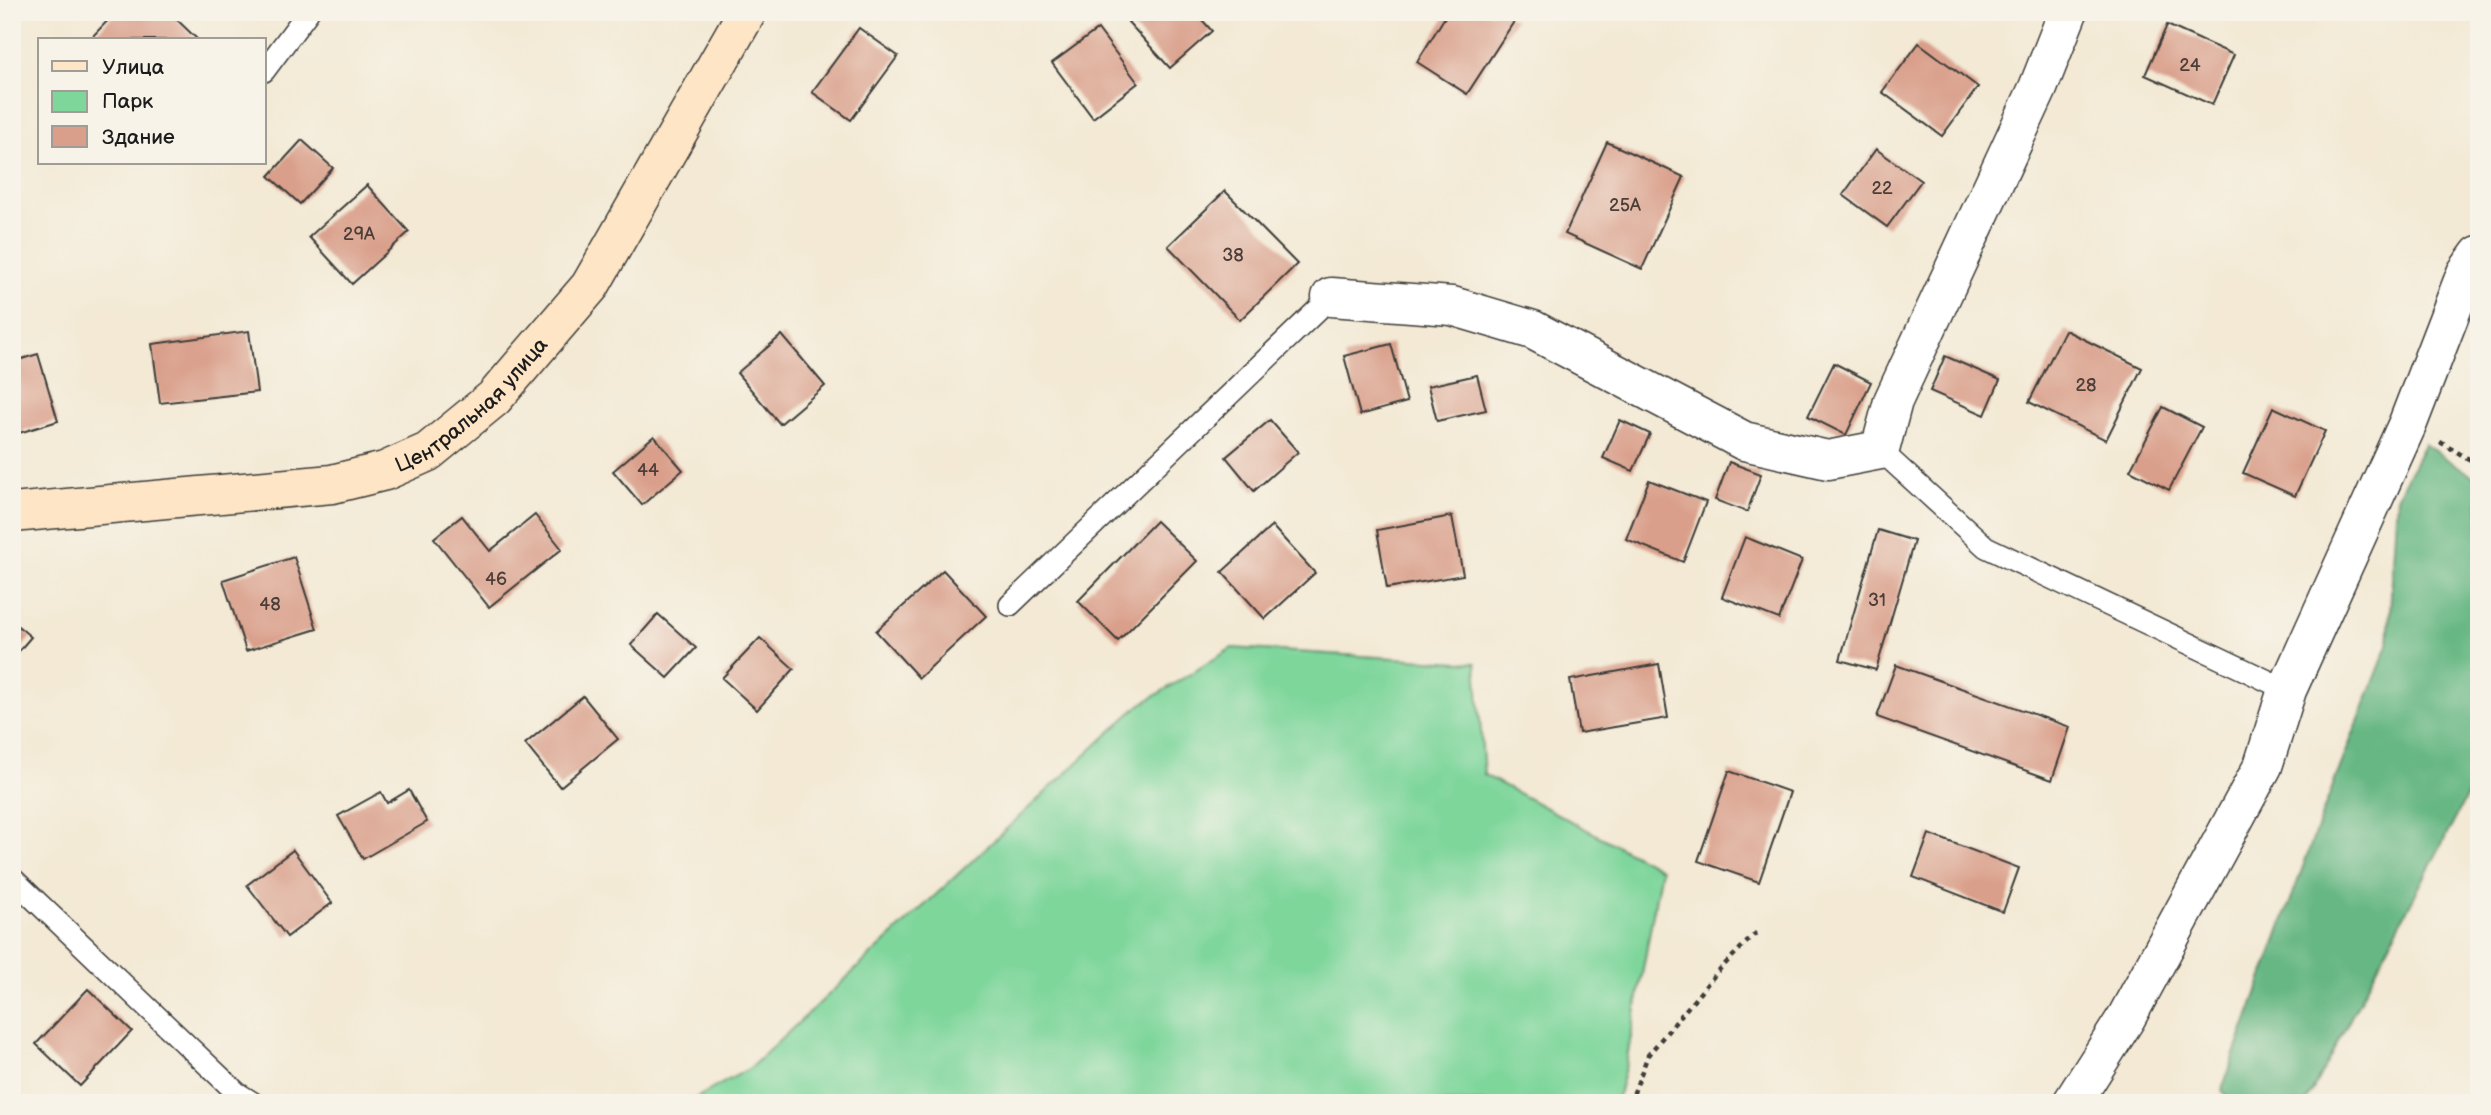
<svg xmlns="http://www.w3.org/2000/svg" width="2491" height="1115" font-family="'Balsamiq Sans',sans-serif">
<style>
.green{fill:#7ed69b;stroke:#4d795c;stroke-width:2}
.forest{fill:#66b783;stroke:#416a50;stroke-width:2}
.building{fill:#d99f8a}
.lines{fill:none;stroke-linecap:round;stroke-linejoin:round}
.lane-casing{stroke:#3c3b38;stroke-width:24}
.street-casing{stroke:#3c3b38;stroke-width:41}
.secondary-casing{stroke:#3c3b38;stroke-width:41}
.path{stroke:#3c3b38;stroke-width:4.5;stroke-dasharray:5 5;stroke-linecap:butt}
.lane{stroke:#fff;stroke-width:21}
.street{stroke:#fff;stroke-width:38}
.secondary{stroke:#fde5c5;stroke-width:38}
.labels{text-anchor:middle;stroke-width:7;stroke-linejoin:round;paint-order:stroke}
.number-label{font-size:18px;fill:#4b3d38}
.street-label{font-size:21px;fill:#1c1c1c;stroke:#f7f3e8}
</style>
<rect width="100%" height="100%" fill="#f7f3e8"/>
<filter id="ink" filterUnits="userSpaceOnUse"><feTurbulence type="fractalNoise" baseFrequency=".0143" numOctaves="2"/><feDisplacementMap in="SourceGraphic" scale="14" xChannelSelector="R" yChannelSelector="G"/><feConvolveMatrix kernelMatrix="1 2 1 2 8 2 1 2 1" color-interpolation-filters="sRGB"/></filter>
<filter id="wash" filterUnits="userSpaceOnUse"><feTurbulence type="fractalNoise" baseFrequency=".00686" numOctaves="4" result="noise"/><feDisplacementMap in="SourceGraphic" scale="28" xChannelSelector="R" yChannelSelector="G"/><feGaussianBlur stdDeviation="1.57" result="paint"/><feColorMatrix in="noise" values="0 0 0 0 0 0 0 0 0 0 0 0 0 0 0 0 0 1.4 0 .05"/><feComposite in="paint" operator="in"/></filter>
<g filter="url(#wash)">
<rect width="100%" height="100%" fill="#f3e9d4"/>
<!-- green -->
<path class="green" d="M1232 648 1476 663 1484 775 1661 869 1626 1064 1616 1103H687L750 1068 1137 707Z"/>
<!-- forest -->
<path class="forest" d="M2424 444 2473 476 2479 487V773L2306 1103H2231L2222 1090 2325 806 2388 645 2397 497Z"/>
<g id="blocks">
<!-- building -->
<g class="building">
<path d="M116 12H169L198 40H89Z"/>
<path d="M1140 12H1195L1212 31 1170 68 1128 22Z"/>
<path d="M1448 12H1503L1515 20 1467 94 1417 62Z"/>
<path d="M2167 25 2234 55 2212 105 2145 75Z"/>
<path d="M859 28 898 56 851 120 812 92Z"/>
<path d="M1098 29 1138 83 1093 118 1052 63Z"/>
<path d="M1919 43 1978 87 1942 136 1882 92Z"/>
<path d="M302 140 333 168 300 204 269 176Z"/>
<path d="M1607 142 1684 177 1642 269 1565 234Z"/>
<path d="M1876 149 1921 181 1887 227 1843 195Z"/>
<path d="M367 185 409 232 352 284 309 237Z"/>
<path d="M1225 191 1297 264 1240 320 1168 246Z"/>
<path d="M2065 330 2142 368 2106 440 2029 402Z"/>
<path d="M249 331 257 392 160 403 152 344Z"/>
<path d="M782 335 825 386 780 424 737 373Z"/>
<path d="M1391 344 1407 402 1360 415 1344 356Z"/>
<path d="M38 354 58 421 19 433 12 410V362Z"/>
<path d="M1945 356 2000 380 1985 415 1930 391Z"/>
<path d="M1834 363 1871 382 1846 435 1808 416Z"/>
<path d="M1477 375 1486 410 1437 421 1428 386Z"/>
<path d="M2163 407 2202 427 2169 490 2130 470Z"/>
<path d="M2273 407 2325 431 2295 496 2243 473Z"/>
<path d="M1270 420 1298 452 1254 491 1226 457Z"/>
<path d="M1620 420 1650 434 1633 471 1603 458Z"/>
<path d="M654 436 683 470 642 505 613 471Z"/>
<path d="M1729 462 1761 474 1747 512 1715 500Z"/>
<path d="M1649 480 1706 502 1683 562 1626 539Z"/>
<path d="M535 515 562 549 489 607 434 538 462 516 490 551Z"/>
<path d="M1452 516 1463 575 1387 588 1377 530Z"/>
<path d="M1156 521 1197 561 1118 641 1078 601Z"/>
<path d="M1272 526 1315 573 1265 619 1222 572Z"/>
<path d="M1878 530 1914 541 1876 670 1840 660Z"/>
<path d="M1745 537 1802 560 1779 619 1722 597Z"/>
<path d="M294 557 317 629 246 651 223 580Z"/>
<path d="M943 570 986 616 919 678 876 631Z"/>
<path d="M658 614 696 648 668 678 631 645Z"/>
<path d="M12 621 31 637 12 659Z"/>
<path d="M760 638 794 669 757 710 722 678Z"/>
<path d="M1659 664 1668 718 1579 733 1570 680Z"/>
<path d="M1896 665 2070 727 2052 780 1877 717Z"/>
<path d="M583 696 618 739 560 787 525 744Z"/>
<path d="M1729 771 1790 792 1759 882 1698 861Z"/>
<path d="M409 790 427 822 363 859 338 816 381 792 387 803Z"/>
<path d="M1929 834 2019 868 2003 912 1913 877Z"/>
<path d="M293 850 332 903 287 937 247 885Z"/>
<path d="M88 989 132 1031 80 1086 36 1044Z"/>
</g>
</g>
</g>
<g filter="url(#ink)">
<use href="#blocks" fill-opacity="0" stroke="#3c3b38" stroke-width="2"/>
<g class="lines">
<!-- lane casing -->
<g class="lane-casing">
<g id="lane">
<path d="M264 71 308 12"/>
<path d="M1880 450 1986 547 2287 690"/>
<path d="M1010 605 1331 297"/>
<path d="M12 878 237 1093 253 1103"/>
</g>
</g>
<!-- street casing -->
<g class="street-casing">
<g id="street">
<path d="M1331 297 1452 306 1533 330 1744 441 1828 460 1880 450 1893 401 2038 88 2068 12"/>
<path d="M2072 1103 2126 1018 2263 766 2287 690 2408 423 2466 273 2479 255"/>
</g>
</g>
<!-- secondary casing -->
<g class="secondary-casing">
<g id="secondary">
<path id="s1" d="M12 513 332 484 385 471 428 452 494 398 590 286 747 12"/>
</g>
</g>
<!-- path -->
<g class="path">
<path d="M2440 442 2479 465"/>
<path d="M1630 1103 1648 1055 1719 970 1758 931"/>
</g>
<!-- lane -->
<use href="#lane" class="lane"/>
<!-- street -->
<use href="#street" class="street"/>
<!-- secondary -->
<use href="#secondary" class="secondary"/>
</g>
</g>
<g class="labels">
<!-- number labels -->
<g class="number-label">
<text x="2190" y="71">24</text>
<text x="1882" y="194">22</text>
<text x="1625" y="211">25А</text>
<text x="359" y="240">29А</text>
<text x="1233" y="261">38</text>
<text x="2086" y="391">28</text>
<text x="648" y="476">44</text>
<text x="496" y="585">46</text>
<text x="1877" y="606">31</text>
<text x="270" y="610">48</text>
</g>
<!-- street labels -->
<g class="street-label">
<text dy="7" stroke="none"><textPath href="#s1" startOffset="486">Центральная улица</textPath></text>
</g>
</g>
<!-- margin -->
<rect width="2491" height="1115" fill="none" stroke="#f7f3e8" stroke-width="42"/>
<!-- legend -->
<rect x="38" y="38" width="228" height="126" fill="#f7f3e8" stroke="#9f9d96" stroke-width="2"/>
<rect x="52" y="61" width="35" height="10" fill="#fde5c5" stroke="#9f9d96" stroke-width="2"/>
<text x="102" y="74" font-size="21" fill="#1c1c1c">Улица</text>
<rect x="52" y="91" width="35" height="21" fill="#7ed69b" stroke="#9f9d96" stroke-width="2"/>
<text x="102" y="108" font-size="21" fill="#1c1c1c">Парк</text>
<rect x="52" y="126" width="35" height="21" fill="#d99f8a" stroke="#9f9d96" stroke-width="2"/>
<text x="102" y="144" font-size="21" fill="#1c1c1c">Здание</text>
</svg>
